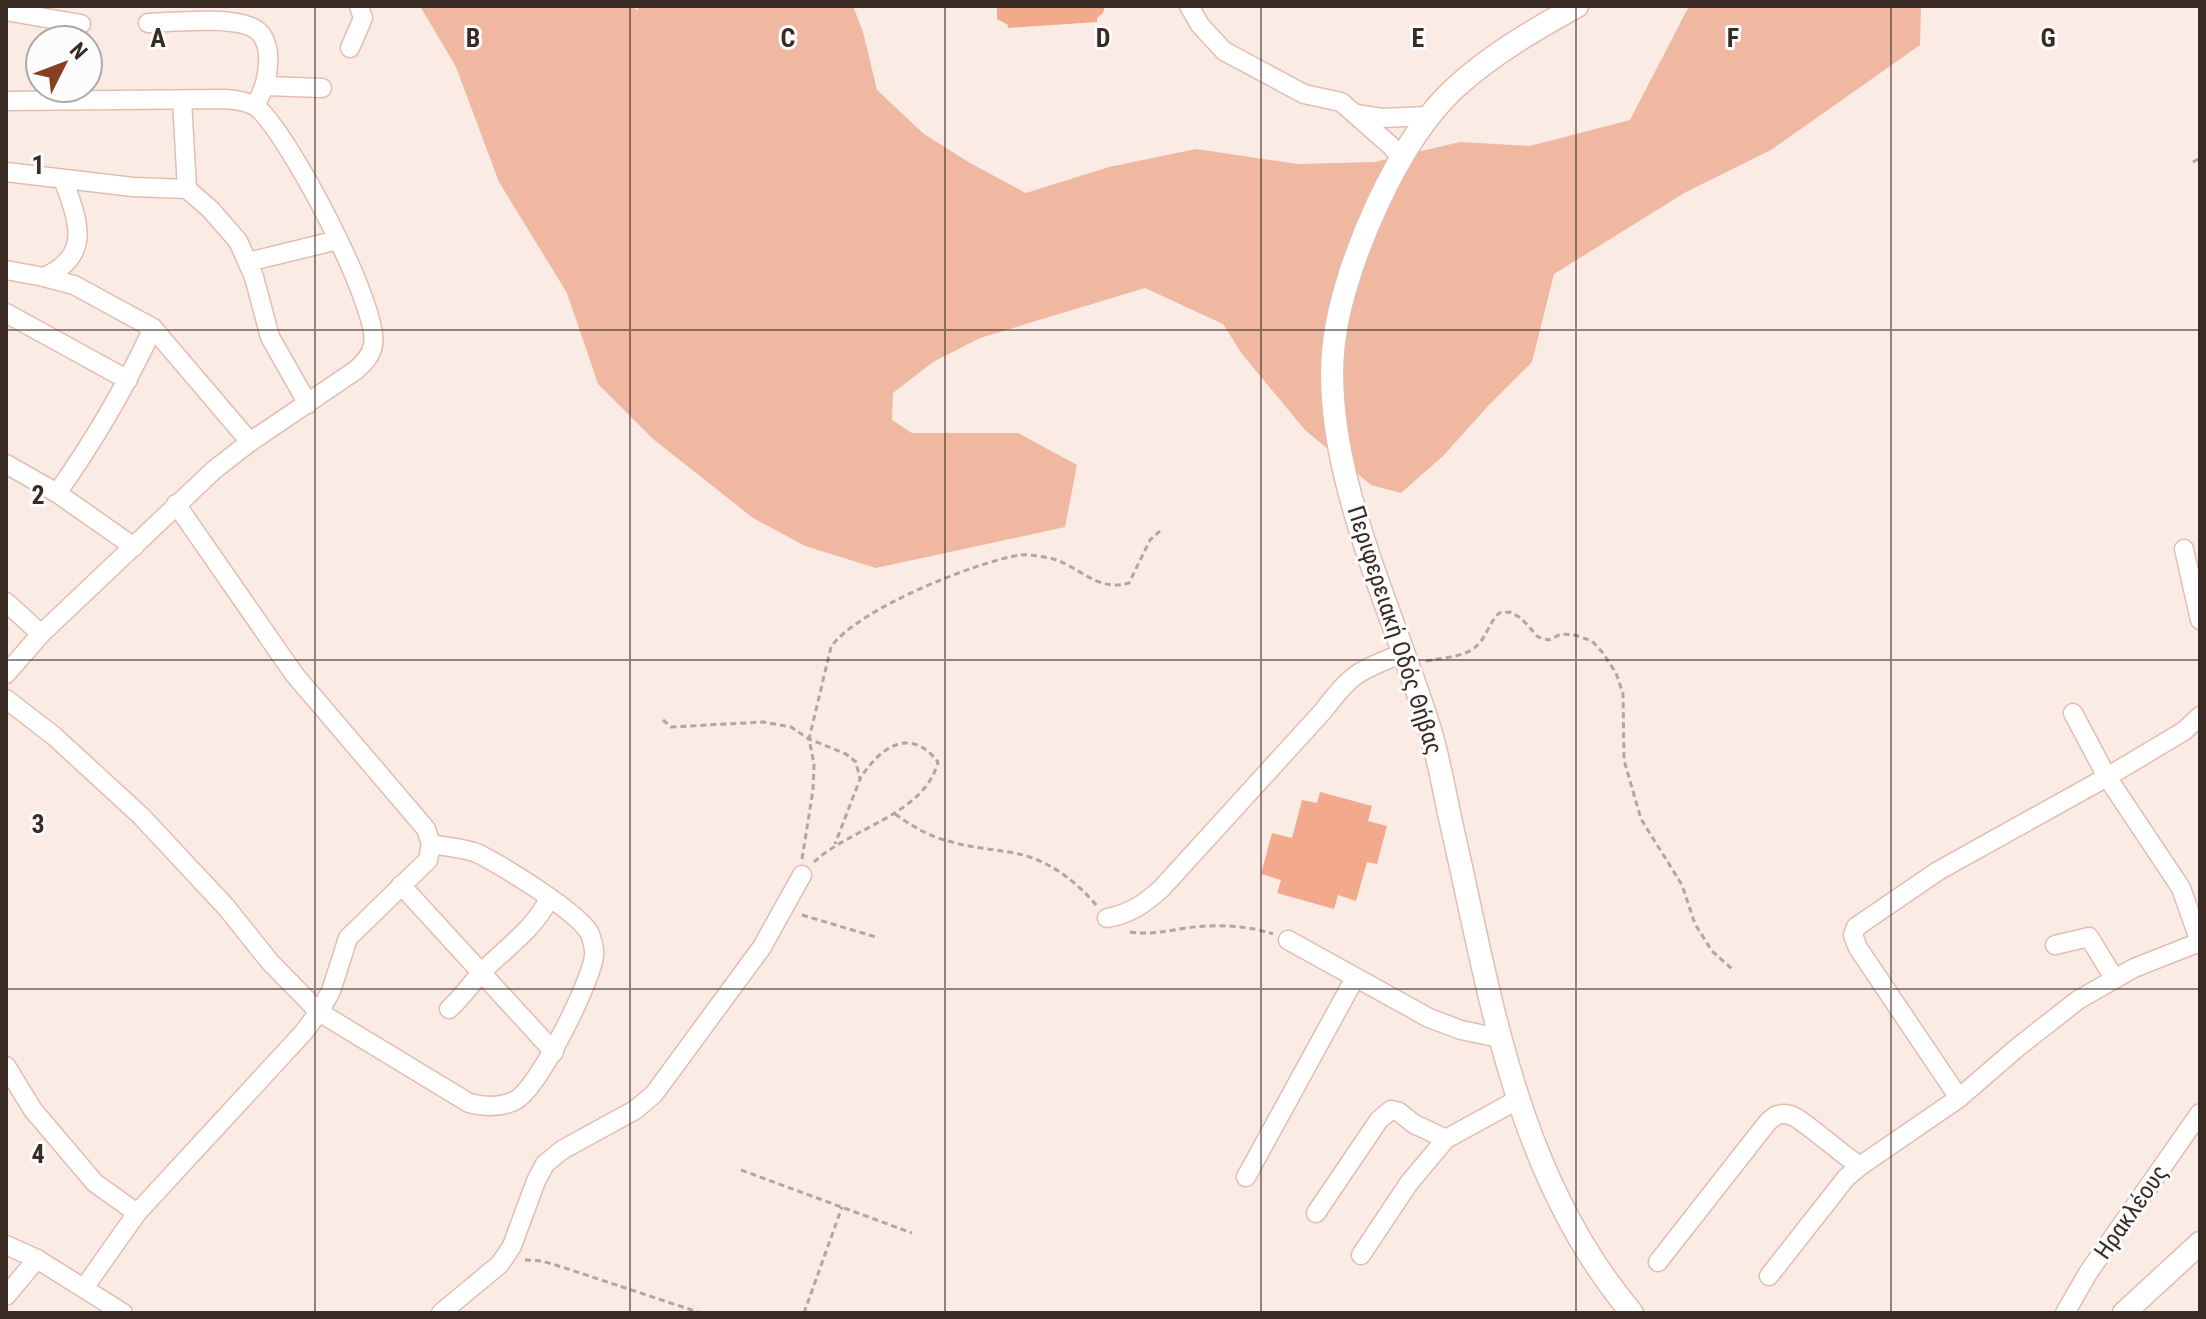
<svg xmlns="http://www.w3.org/2000/svg" width="2206" height="1319" font-family="'Roboto Condensed',sans-serif">
<style>
.green{fill:#f0b7a1}
.building{fill:#f2a98c}
.lines{fill:none;stroke-linecap:round;stroke-linejoin:round}
.minor-casing{stroke:#e4bdae;stroke-width:21}
.major-casing{stroke:#e4bdae;stroke-width:25}
.path{stroke:#b4a59f;stroke-width:3;stroke-dasharray:6 4;stroke-linecap:butt}
.minor{stroke:#fff;stroke-width:18}
.major{stroke:#fff;stroke-width:22}
.grid{fill:none;stroke:#3a2b25;stroke-width:2;stroke-opacity:0.55}
.labels{text-anchor:middle;stroke-width:6;stroke-linejoin:round;paint-order:stroke}
.street-label{font-size:24px;fill:#3a2b25;stroke:#fcfcfc}
.grid-label{font-size:26px;text-anchor:middle;font-weight:bold;fill:#3a2b25;stroke:#fcfcfc;stroke-width:6;stroke-linejoin:round;paint-order:stroke}
</style>
<rect width="100%" height="100%" fill="#fbebe5"/>
<!-- green -->
<path class="green" d="M420 6H630L638 10V6H853L863 32 877 90 924 134 970 163 1026 193 1109 167 1196 149 1298 164 1375 162 1460 142 1530 146 1630 120 1689 6H1921L1920 45 1771 150 1686 192 1554 274 1532 362 1488 406 1443 456 1401 493 1371 485 1305 430 1242 354 1223 324 1145 288 980 338 933 362 893 393 892 420 912 433H1018L1077 465 1065 527 876 568 805 546 753 518 653 439 598 384 567 293 499 182 456 67Z"/>
<!-- building -->
<g class="building">
<path d="M997 6H1105L1103 13 1097 18V22L1008 28V25L997 19Z"/>
<path d="M1320 792 1372 806 1368 821 1387 826 1377 864 1367 862 1356 901 1338 895 1334 909 1277 893 1281 880 1261 874 1272 833 1292 838 1302 800 1317 803Z"/>
</g>
<g class="lines">
<!-- minor casing -->
<g class="minor-casing">
<g id="minor">
<path d="M1189 6 1200 25 1224 51 1304 94 1341 102 1390 145 1402 159"/>
<path d="M6 8 11 12 81 24"/>
<path d="M148 23C174 22 239 15 258 31 264 36 267 46 268 53 269 74 265 88 255 106"/>
<path d="M350 48 363 18 359 6"/>
<path d="M266 86 322 88"/>
<path d="M182 100 187 189"/>
<path d="M6 101 226 99C235 100 247 101 255 106 286 128 381 309 373 345 371 356 364 363 356 370L250 442 214 470 41 634 6 674"/>
<path d="M1356 114 1382 118 1428 116"/>
<path d="M6 172 133 187 187 189 210 209 238 241 254 277 270 337 308 404"/>
<path d="M248 262 338 240"/>
<path d="M6 270 44 277C93 255 78 220 63 179"/>
<path d="M44 277 74 285 153 328C126 386 94 441 57 493"/>
<path d="M6 313 128 380"/>
<path d="M153 328 250 442"/>
<path d="M6 464 57 493 134 547"/>
<path d="M2184 549 2200 620"/>
<path d="M6 602 41 634"/>
<path d="M6 699 54 736 141 816 226 907 270 962 319 1012 469 1103C485 1107 501 1108 516 1100 539 1087 591 982 594 956 595 950 592 938 589 932 575 910 504 867 479 854 466 848 446 847 431 844"/>
<path d="M401 885 554 1052"/>
<path d="M1107 918C1130 914 1144 904 1161 889L1324 710C1353 671 1360 671 1403 653"/>
<path d="M1288 940 1429 1018 1461 1030 1499 1038"/>
<path d="M2055 945 2089 937 2114 978"/>
<path d="M449 1009C463 997 471 983 484 970 508 946 533 930 549 899"/>
<path d="M6 1066 33 1110 95 1183 137 1213"/>
<path d="M1959 1098 1858 948 1853 935 1856 927 1938 871 2107 777 2184 731 2200 716"/>
<path d="M1246 1177 1355 978"/>
<path d="M1316 1213 1379 1120 1391 1110 1399 1112 1414 1124 1446 1139"/>
<path d="M6 1245 37 1259 123 1313"/>
<path d="M1361 1255 1409 1183 1446 1139 1517 1100"/>
<path d="M1658 1262 1767 1123C1774 1116 1779 1112 1790 1115 1802 1118 1843 1156 1860 1166"/>
<path d="M1769 1276 1846 1178 1860 1166 1959 1098 2018 1047 2078 1000 2134 968 2200 942 2181 888 2107 777 2073 713"/>
<path d="M84 1288 137 1213 303 1033 319 1012 331 991 348 938 428 860 431 844 426 829 294 674 176 504"/>
<path d="M6 1296 37 1259"/>
<path d="M441 1313 500 1264 512 1246 536 1181 545 1164 562 1150 635 1110 654 1094 762 947 802 875"/>
<path d="M2065 1313 2088 1273 2200 1113"/>
</g>
</g>
<!-- major casing -->
<g class="major-casing">
<g id="major">
<path d="M1577 6C1534 30 1492 54 1455 88 1399 139 1346 260 1335 335 1316 459 1394 612 1430 730 1440 763 1445 797 1453 831 1491 999 1517 1177 1632 1313"/>
<path d="M2124 1313 2200 1243"/>
</g>
</g>
<!-- path -->
<g class="path">
<path d="M2193 162 2200 158"/>
<path d="M1426 661C1445 657 1469 658 1481 641 1488 632 1490 622 1499 613L1510 612 1521 618 1538 637 1549 640 1561 634 1575 635 1592 641 1603 653 1616 673 1623 694 1624 760 1641 819 1682 885 1695 924 1712 951 1732 969"/>
<path d="M663 720 671 727 763 722 791 727 809 739 846 754 856 762 860 779 835 844"/>
<path d="M895 814C911 825 926 835 945 840 969 848 995 849 1019 854 1050 861 1077 882 1097 906"/>
<path d="M802 859 813 790 814 764 809 739 831 647C856 610 975 562 1020 555 1028 554 1036 556 1044 557 1076 561 1094 593 1129 583L1150 540 1160 531"/>
<path d="M814 862C852 827 924 815 938 762 910 725 879 748 860 779"/>
<path d="M802 915 876 937"/>
<path d="M1130 932C1150 935 1167 931 1186 928 1215 924 1246 925 1273 934"/>
<path d="M741 1170 912 1233"/>
<path d="M525 1260 542 1261 565 1268 701 1313"/>
<path d="M804 1313 842 1207"/>
</g>
<!-- minor -->
<use href="#minor" class="minor"/>
<!-- major -->
<use href="#major" class="major"/>
</g>
<!-- grid -->
<path class="grid" d="M315 6V1313M630 6V1313M945 6V1313M1261 6V1313M1576 6V1313M1891 6V1313M6 330H2200M6 660H2200M6 989H2200"/>
<g class="labels">
<!-- street labels -->
<g class="street-label">
<text transform="translate(1395 630) rotate(72)" y="8">Περιφερειακή Οδός Θήβας</text>
<text transform="translate(2131 1212) rotate(-55)" y="8">Ηρακλέους</text>
</g>
</g>
<g class="grid-label">
<text x="158" y="47">A</text>
<text x="473" y="47">B</text>
<text x="788" y="47">C</text>
<text x="1103" y="47">D</text>
<text x="1418" y="47">E</text>
<text x="1733" y="47">F</text>
<text x="2048" y="47">G</text>
<text x="38" y="174">1</text>
<text x="38" y="504">2</text>
<text x="38" y="833">3</text>
<text x="38" y="1163">4</text>
</g>
<!-- border -->
<rect width="2206" height="1319" fill="none" stroke="#3a2b25" stroke-width="16"/>
<!-- north arrow -->
<g transform="translate(64 64) rotate(48)"><circle r="38" fill="#fcfcfc" stroke="#aea8a6" stroke-width="2"/>
<path d="M0-6L14 30L0 20L-14 30Z" fill="#884022"/>
<text y="-12" font-size="22" font-weight="bold" text-anchor="middle" fill="#3a2b25">N</text>
</g>
</svg>
